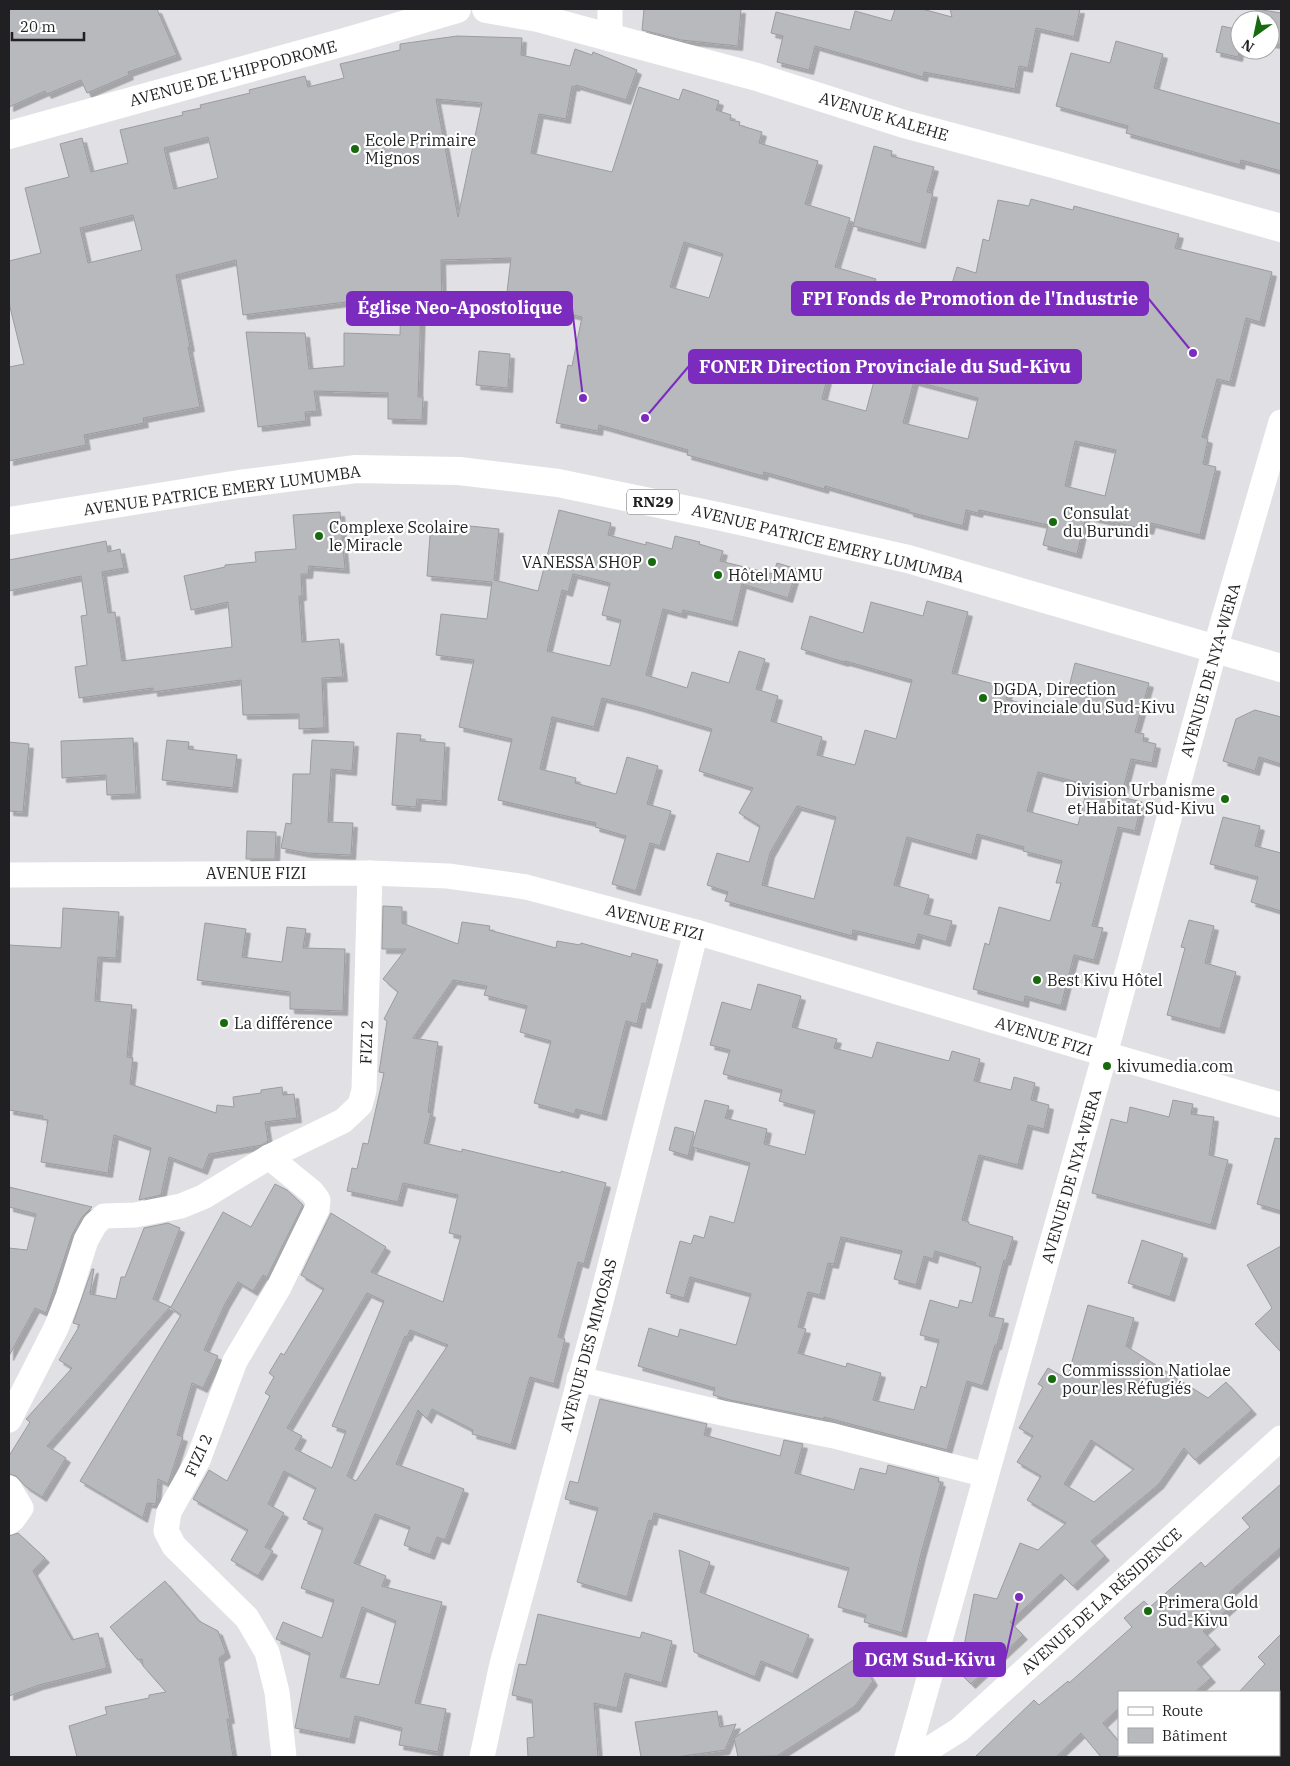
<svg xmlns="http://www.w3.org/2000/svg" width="1290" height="1766" font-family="'IBM Plex Serif',serif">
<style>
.building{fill:#b7b9bc;stroke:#9a9c9f;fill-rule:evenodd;filter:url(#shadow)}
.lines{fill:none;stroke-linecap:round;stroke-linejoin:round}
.minor{stroke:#fff;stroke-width:25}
.tertiary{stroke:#fff;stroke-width:28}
.primary{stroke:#fff;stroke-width:28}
.poi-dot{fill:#186a0e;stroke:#fff;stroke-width:2}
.labels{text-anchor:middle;stroke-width:4.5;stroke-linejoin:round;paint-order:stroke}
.shield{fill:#fff;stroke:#636264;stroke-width:1}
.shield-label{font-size:15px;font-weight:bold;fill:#201f21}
.street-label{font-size:16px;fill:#201f21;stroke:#fff}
.poi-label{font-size:16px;fill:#201f21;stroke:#fff;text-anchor:start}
.leader{fill:none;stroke:#7b2cbf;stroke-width:2}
.callout-dot{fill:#7b2cbf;stroke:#fff;stroke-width:2}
.callout{fill:#7b2cbf;stroke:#7b2cbf;stroke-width:2}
.callout-label{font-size:18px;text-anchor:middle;font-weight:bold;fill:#fff}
</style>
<defs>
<filter id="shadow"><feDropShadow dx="4.5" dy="4.5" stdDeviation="0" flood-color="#0004"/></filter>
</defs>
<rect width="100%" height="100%" fill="#e1e1e5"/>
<!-- building -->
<g class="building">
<path d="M9 9H157L177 55 128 72 129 75 87 93 81 80 47 94 45 91 9 107Z"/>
<path d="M644 9H741L738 46 681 40 642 30Z"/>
<path d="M895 9H922L952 17 950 9H1080L1074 37 1036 28 1028 68 1019 66 1015 89 924 72 923 77 815 46 809 70 777 62 783 36 771 33 776 12 850 30 855 11 891 21Z"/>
<path d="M1256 9 1281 13V45L1270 43V20H1254Z"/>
<path d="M1222 26 1240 30V47L1238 57 1216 52Z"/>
<path d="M457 36 522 38 521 55 570 66 575 49 592 55 593 52 637 70 626 100 576 85 575 87 572 86 566 119 539 114 531 153 612 172 639 87 679 100 683 89 719 101 716 110 731 115 730 120 740 122 739 125 762 132 759 143 818 161 805 204 850 218 835 267 876 279 875 281 942 299 943 295 948 297 957 267 976 273 983 239 989 241 998 200 1029 206 1031 199 1073 210 1074 206 1179 234 1175 248 1272 272 1260 322 1246 318 1230 382 1217 379 1202 437 1208 439 1203 464 1216 467 1200 535 1151 523 1149 530 1086 516 1077 554 1043 545 1048 525 979 510 978 513 966 510 963 526 909 512V510L825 486 824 489 764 472 763 476 687 455 688 450 599 425 598 431 556 423 568 365 572 366 582 317 558 311 561 297 507 292 511 258 441 260 442 307H421L418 397H423L422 420 388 419V393L314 391 317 411 305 412 306 421 258 427 246 332 305 333 309 369 344 366V333L400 335 401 295 243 315 236 260 176 275 190 347H188L200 407 143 418 144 423 84 435 86 445 9 461V367L24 364 9 303V261L41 253 25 188 69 177 60 144 82 138 91 172 128 163 120 130 183 115 182 112 201 108 200 105 250 93 249 90 305 76 308 87 344 78 340 64 400 50V44ZM436 99 482 103 458 217ZM208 137 218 178 174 189 164 148ZM133 215 142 250 88 263 80 228ZM684 242 723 254 709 298 670 287ZM841 361 877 370 866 411 822 399 831 363 840 366ZM914 381 978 398 968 439 903 423ZM1075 441 1116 450 1105 496 1065 486Z"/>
<path d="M1116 41 1163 54 1154 88 1281 124V171L1241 160 1240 165 1126 133 1128 126 1056 106 1071 53 1110 63Z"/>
<path d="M874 146 892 151 891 156 934 167 927 192 933 193 921 244 853 226Z"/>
<path d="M479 351 510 354 508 388 476 385Z"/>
<path d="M559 510 611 523 608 535 646 545V542L672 549 675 536 700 542 699 544 723 551 720 561 773 574 777 563 797 569 788 598 742 584 733 622 683 610 682 614 663 609 646 675 687 688 692 672 729 683 739 651 765 659 756 689 778 696 771 721 822 737 817 755 855 765 865 730 896 739 912 680 845 661 844 662 801 649 810 616 863 633 871 602 923 616 927 601 968 612 952 673 1009 688 1006 699 1057 713 1060 702 1065 703 1075 663 1149 683 1135 732 1144 734 1143 741 1156 744 1152 763 1131 759 1121 797 1142 802 1135 831 1118 827 1092 926 1103 928 1094 960 1074 955 1061 1006 1025 996 1024 1003 973 989 985 943 989 945 999 907 1050 921 1061 883H1056L1062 861 1023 851 1024 847 977 834 972 855 907 837 894 885 929 895 924 914 952 921 946 942 918 934 915 945 853 930 852 936 725 901 728 892 707 885 717 853 749 862 760 826 739 813 753 788 699 771 712 729 638 707 602 698 594 727 552 717 540 769 576 778 575 783 616 794 627 757 658 766 647 804 671 811 660 846 650 843 636 891 612 884 626 836 595 827 596 823 498 800 512 739 459 727 474 660 436 655 441 614 487 619 492 582 427 576 431 522 499 529 494 580 538 591ZM573 574 610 583 602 615 621 620 610 666 547 651 562 590 568 592ZM1038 772 1088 785 1078 825 1027 811ZM797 806 836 817 814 899 762 885 770 853Z"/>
<path d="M340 512 345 569 309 566 308 574H301L302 596H299L302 642 339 639 343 677 322 678 324 728 299 729V714L243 715 241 680 153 692V688L79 698 75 667 87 665 81 616 87 615 81 576 9 591V560L106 541 108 552 120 549 124 568 102 572 108 613 115 612 122 661 232 647 228 602 191 610 184 576 225 567V565L256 562 255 552 296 549 293 515Z"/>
<path d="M1255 710 1281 717V764L1259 757 1255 771 1223 761 1236 719Z"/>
<path d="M397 733 421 735 420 741 445 743 442 801 417 799 416 807 392 805Z"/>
<path d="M133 738 136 794 107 795 106 775 62 778 61 741Z"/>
<path d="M167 740 189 742 188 749 237 755 233 788 162 780Z"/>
<path d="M312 740 354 742 352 771 331 769 328 822 353 823 351 855 307 853 281 848 286 823 291 824 293 774H310Z"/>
<path d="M9 742 29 744 23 812 9 811Z"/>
<path d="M1223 817 1260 826 1255 846 1281 853V911L1251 902 1258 877 1210 864Z"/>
<path d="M247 831 276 832 275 859H246Z"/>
<path d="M383 906 402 907V923L458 944 462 922 490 926 489 930 556 948 557 941 580 945 581 943 631 957 632 953 658 960 646 1004 642 1003 637 1024 626 1021 602 1116 576 1109 574 1114 534 1103 551 1041 520 1032 527 1006 484 995 487 986 453 980 413 1038 438 1042 428 1112 431 1113 424 1143 462 1152V1149L561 1173V1171L606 1183 584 1264 578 1262 558 1337 565 1339 554 1384 530 1377 511 1445 472 1434 473 1430 432 1409 427 1419 418 1410 396 1464 464 1489 445 1540 437 1537 430 1555 404 1545 410 1527 375 1514 354 1563 386 1576 382 1586 442 1602 415 1703 446 1709 438 1752 399 1745 402 1728 355 1716 350 1739 295 1728 310 1653 276 1639 283 1622 322 1638 334 1600 301 1588 323 1528 303 1519 316 1488 284 1471 268 1504 284 1513 265 1547 273 1551 258 1576 231 1560 248 1530 193 1499 209 1470 227 1481 270 1396 265 1393 274 1377 269 1373 281 1353 284 1355 324 1289 301 1275 331 1213 386 1247 371 1272 443 1302 461 1236 449 1233 458 1195 403 1183 398 1202 347 1191 352 1168 357 1169 363 1143 368 1144 384 1073 379 1072 387 1021 384 1019 398 992 383 979 406 949H382ZM367 1293 384 1301 332 1426 346 1431 332 1468 295 1449 302 1436 287 1428ZM410 1330 448 1345 356 1481 347 1476 405 1336 407 1337ZM362 1607 396 1621 379 1685 340 1677Z"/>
<path d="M63 908 119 912 116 958 98 957 95 1001 132 1005 127 1057 133 1058 130 1084 216 1113 217 1105 234 1107 233 1097 261 1093V1090L282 1087 283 1095 294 1094 297 1118 265 1122 268 1141 262 1145 209 1154 203 1170 169 1157 161 1195 139 1200 151 1148 114 1135 108 1173 41 1162 48 1120 42 1119 43 1116 9 1110V945L61 948Z"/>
<path d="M1189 920 1214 926 1205 963 1236 972 1220 1029 1167 1015 1185 948 1181 947Z"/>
<path d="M205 923 246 929 242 957 282 962 287 927 306 929 303 948 345 949 343 1011 290 1009V992L197 980Z"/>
<path d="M758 984 801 996 792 1027 837 1039 834 1048 872 1058 877 1042 949 1061 952 1051 980 1059 974 1081 1011 1090 1014 1077 1035 1083 1031 1100 1049 1105 1044 1129 1028 1125 1018 1165 979 1155 962 1220 969 1222V1224L1013 1237 1006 1261 1004 1260 989 1316 1004 1319 997 1345H995L983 1386 967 1381 947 1450 824 1417 823 1419 730 1400 713 1395 715 1388 638 1366 649 1328 678 1337 680 1329 736 1345 751 1294 690 1277 684 1298 666 1293 680 1241 691 1244 694 1235 704 1238 710 1216 734 1223 750 1163 692 1147 705 1100 729 1106 725 1118 767 1129 764 1144 805 1155 815 1111 779 1101 782 1090 723 1074 730 1050 710 1045 722 1002 751 1010ZM841 1237 902 1251 894 1279 916 1285 924 1256 933 1259 935 1251 976 1263 975 1265 981 1267 972 1303 960 1300 958 1308 930 1300 920 1335 939 1340 926 1388 921 1386 914 1410 873 1400 881 1373 847 1363 846 1367 798 1353 806 1329 798 1327 808 1292 820 1295 828 1263 834 1264Z"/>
<path d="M1173 1100 1193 1104 1191 1114 1214 1117 1209 1155 1228 1160 1211 1225 1092 1193 1111 1119 1127 1123 1130 1107 1169 1117Z"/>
<path d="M675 1127 694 1132 688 1156 669 1150Z"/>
<path d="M1275 1138 1281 1139V1211L1257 1204Z"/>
<path d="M275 1184 287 1190 303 1205 267 1277 263 1275 253 1291 238 1282 225 1304 204 1350 218 1356 203 1388 192 1383 177 1435 183 1437 168 1484 158 1479 156 1504 147 1503 143 1518 80 1481 181 1315 170 1307 47 1446 66 1458 42 1497 25 1486 16 1476 9 1474V1456L30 1422 26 1419 72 1368 59 1360 80 1325 73 1323 92 1269H94L90 1294 116 1299 121 1277H125L144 1228 168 1223 180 1228 153 1299 171 1307 223 1212 251 1227Z"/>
<path d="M9 1187 92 1207 82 1217 72 1235 46 1313 35 1308 9 1356V1248L27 1250 36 1214 9 1207Z"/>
<path d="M1142 1240 1183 1254 1170 1297 1128 1283Z"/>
<path d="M1281 1246V1352L1255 1324 1272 1308 1247 1265Z"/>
<path d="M1088 1305 1134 1318 1126 1346 1208 1398 1226 1382 1252 1410 1195 1460 1184 1448 1159 1484 1091 1541 1105 1556 1073 1586 1061 1574 1010 1622 1023 1635 971 1684 959 1672 974 1594 997 1599 1020 1543 1038 1550 1066 1523 1027 1500 1041 1476 1017 1462 1033 1436 1019 1428 1043 1387 1038 1384 1048 1368 1067 1379ZM1091 1440 1134 1469 1094 1502 1064 1484Z"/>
<path d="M600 1399 707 1424 704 1435 780 1456 784 1440 803 1444 795 1473 854 1490 860 1468 886 1474 888 1465 939 1478 938 1482H941L921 1554 902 1633 864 1622 866 1615 838 1607 849 1568 654 1513 652 1521 649 1520 627 1597 577 1582 598 1508 565 1499 570 1481 578 1483Z"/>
<path d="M1281 1484V1547L1229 1593 1236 1602 1203 1631 1216 1645 1197 1662 1211 1678 1195 1692H1119V1708L1103 1723 1119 1742V1757H1101L1081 1733 1056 1757H975L1034 1700 1039 1705 1068 1681 1069 1683 1132 1627 1124 1618 1144 1601 1150 1607 1201 1562 1205 1567 1250 1527 1242 1518Z"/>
<path d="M18 1533 45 1558 33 1571 72 1640 98 1633 107 1668 39 1685 9 1696V1536Z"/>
<path d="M679 1550 710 1562 700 1592 809 1635 793 1674 761 1661 755 1677 694 1652Z"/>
<path d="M165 1581 199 1621 218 1631 226 1653 219 1658 230 1719H227L233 1757H77L69 1726 107 1714 105 1707 149 1698V1695L166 1692 143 1666 142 1659 138 1660 110 1627Z"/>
<path d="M538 1614 640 1638 642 1632 672 1641 662 1683 625 1673 617 1708 594 1703 598 1757H528L527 1738 534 1737 532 1700 512 1695 519 1664 526 1665Z"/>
<path d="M1281 1634V1692H1239L1265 1664 1258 1657Z"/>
<path d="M858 1657 873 1681 855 1706 777 1756 738 1757 734 1738Z"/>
<path d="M717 1711 720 1727 736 1724 725 1750 677 1757H641L635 1722Z"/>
</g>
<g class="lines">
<!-- minor -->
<g class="minor">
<path d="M610 9V39"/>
<path d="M9 875 370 873 448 876 526 887 696 932 1105 1054 1281 1105"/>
<path d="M269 1157 312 1192 318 1200 317 1209 279 1287 235 1361 198 1460 169 1512 166 1531 174 1546 247 1618 267 1652 277 1692 284 1757"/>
<path d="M579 1379 722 1413 834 1436 986 1475"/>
<path d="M9 1420 56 1328 68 1297 86 1240 95 1224 104 1216 135 1215 181 1206 203 1197 269 1157 343 1121 360 1105 364 1090 370 873"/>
<path d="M9 1488 21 1508 13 1519 9 1522"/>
<path d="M482 1757 502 1664 599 1309 696 932"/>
<path d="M907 1757 1105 1054 1215 649 1281 422"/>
<path d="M916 1757 959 1730 1281 1438"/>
</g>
<!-- tertiary -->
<g class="tertiary">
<path d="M486 9 538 18 757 77 904 124 1057 165 1281 228"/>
<path d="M9 135 348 41 457 9"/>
</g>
<!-- primary -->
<path class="primary" d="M9 521 239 484 356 469 459 471 558 483 722 517 908 559 1281 668"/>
</g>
<!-- markers -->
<g class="poi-dot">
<circle cx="355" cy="149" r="5"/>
<circle cx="1053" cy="522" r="5"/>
<circle cx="319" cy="536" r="5"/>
<circle cx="652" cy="562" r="5"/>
<circle cx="718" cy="575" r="5"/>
<circle cx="983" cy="698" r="5"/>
<circle cx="1225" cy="799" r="5"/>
<circle cx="1037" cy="980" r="5"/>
<circle cx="224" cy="1023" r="5"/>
<circle cx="1107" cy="1066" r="5"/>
<circle cx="1052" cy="1379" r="5"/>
<circle cx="1148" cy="1611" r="5"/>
</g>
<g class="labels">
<!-- shield labels -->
<rect class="shield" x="627" y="489.5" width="52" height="25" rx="4"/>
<g class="shield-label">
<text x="653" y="507">RN29</text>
</g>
<!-- street labels -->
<g class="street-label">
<text transform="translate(233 73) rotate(-15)" y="6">AVENUE DE L'HIPPODROME</text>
<text transform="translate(884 116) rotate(17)" y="6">AVENUE KALEHE</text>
<text transform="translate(222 490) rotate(-8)" y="6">AVENUE PATRICE EMERY LUMUMBA</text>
<text transform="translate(828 543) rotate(14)" y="6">AVENUE PATRICE EMERY LUMUMBA</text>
<text transform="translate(1210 670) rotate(-74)" y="6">AVENUE DE NYA-WERA</text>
<text x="256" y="879">AVENUE FIZI</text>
<text transform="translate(655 922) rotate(15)" y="6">AVENUE FIZI</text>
<text transform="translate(1044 1036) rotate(17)" y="6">AVENUE FIZI</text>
<text transform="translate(366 1042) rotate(-88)" y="6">FIZI 2</text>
<text transform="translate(1071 1176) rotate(-74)" y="6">AVENUE DE NYA-WERA</text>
<text transform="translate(588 1345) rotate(-75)" y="6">AVENUE DES MIMOSAS</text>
<text transform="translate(198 1455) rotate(-66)" y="6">FIZI 2</text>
<text transform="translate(1101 1601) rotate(-42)" y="6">AVENUE DE LA RÉSIDENCE</text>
</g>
<!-- poi labels -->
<g class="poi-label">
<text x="365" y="146">Ecole Primaire<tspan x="365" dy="18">Mignos</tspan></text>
<text x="1063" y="519">Consulat<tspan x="1063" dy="18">du Burundi</tspan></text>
<text x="329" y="533">Complexe Scolaire<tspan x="329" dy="18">le Miracle</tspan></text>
<text x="642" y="568" text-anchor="end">VANESSA SHOP</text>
<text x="728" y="581">Hôtel MAMU</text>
<text x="993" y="695">DGDA, Direction<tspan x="993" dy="18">Provinciale du Sud-Kivu</tspan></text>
<text x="1215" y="796" text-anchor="end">Division Urbanisme<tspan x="1215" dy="18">et Habitat Sud-Kivu</tspan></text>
<text x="1047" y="986">Best Kivu Hôtel</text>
<text x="234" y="1029">La différence</text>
<text x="1117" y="1072">kivumedia.com</text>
<text x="1062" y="1376">Commisssion Natiolae<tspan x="1062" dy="18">pour les Réfugiés</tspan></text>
<text x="1158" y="1608">Primera Gold<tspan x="1158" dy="18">Sud-Kivu</tspan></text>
</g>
</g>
<!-- callouts -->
<path class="leader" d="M1193 353L1148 298M583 398L572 308M645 418L689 366M1019 1597L1005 1660"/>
<g class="callout-dot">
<circle cx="1193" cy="353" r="5"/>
<circle cx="583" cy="398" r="5"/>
<circle cx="645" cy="418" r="5"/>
<circle cx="1019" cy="1597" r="5"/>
</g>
<g class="callout">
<rect x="792" y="282" width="356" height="33" rx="5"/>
<rect x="347" y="292" width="225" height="33" rx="5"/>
<rect x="689" y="350" width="392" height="33" rx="5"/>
<rect x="854" y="1643" width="151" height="33" rx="5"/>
</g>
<g class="callout-label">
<text x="970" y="305">FPI Fonds de Promotion de l'Industrie</text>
<text x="460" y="314">Église Neo-Apostolique</text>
<text x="885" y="373">FONER Direction Provinciale du Sud-Kivu</text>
<text x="930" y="1666">DGM Sud-Kivu</text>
</g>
<!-- border -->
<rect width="1290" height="1766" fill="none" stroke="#201f21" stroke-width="20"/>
<!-- legend -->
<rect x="1118" y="1691" width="162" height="65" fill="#ffffff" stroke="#a6a5a6"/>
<rect x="1128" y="1707" width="25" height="8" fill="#ffffff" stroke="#a6a5a6"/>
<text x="1162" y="1716" font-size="15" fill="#201f21">Route</text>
<rect x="1128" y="1728" width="25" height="15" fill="#b7b9bc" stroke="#a6a5a6"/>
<text x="1162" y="1741" font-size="15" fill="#201f21">Bâtiment</text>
<!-- north arrow -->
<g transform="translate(1255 35) rotate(213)"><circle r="24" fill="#ffffff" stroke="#a6a5a6"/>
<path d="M0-4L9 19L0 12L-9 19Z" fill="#186a0e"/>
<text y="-8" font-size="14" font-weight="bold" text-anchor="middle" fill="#201f21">N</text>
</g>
<!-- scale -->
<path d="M12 32v8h72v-8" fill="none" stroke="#201f21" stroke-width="2.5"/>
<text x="20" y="32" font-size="15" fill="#201f21" stroke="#ffffff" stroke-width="4" paint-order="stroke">20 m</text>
</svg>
